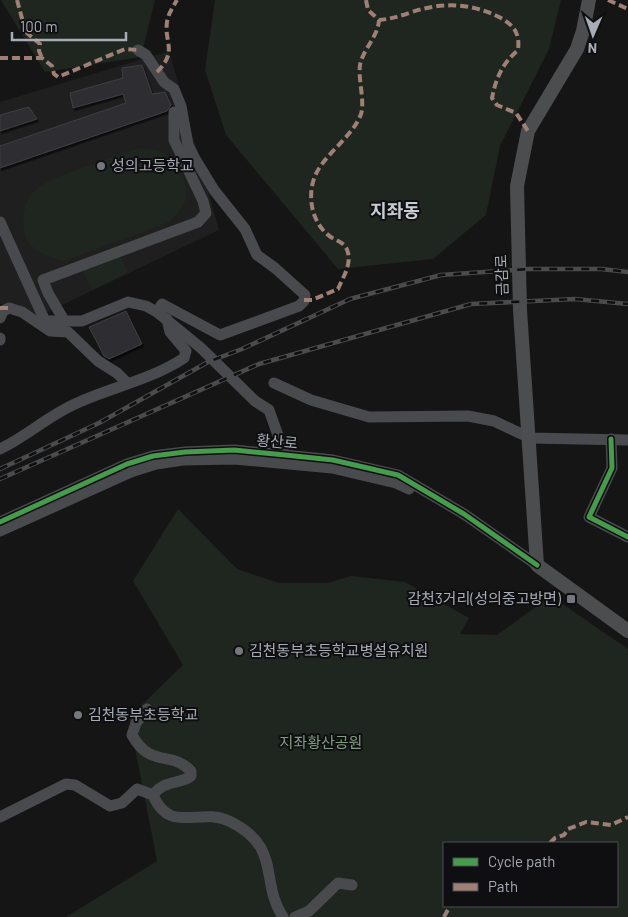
<svg xmlns="http://www.w3.org/2000/svg" width="628" height="917" font-family="Barlow,'Noto Sans KR',sans-serif">
<style>
.built{fill:#1f1f20}
.green{fill:#1f251f;fill-rule:evenodd}
.building{fill:#2f2f30;stroke:#3d3e41;filter:url(#shadow)}
.lines{fill:none;stroke-linecap:round;stroke-linejoin:round}
.minor{stroke:#494a4d;stroke-width:11}
.major{stroke:#4c4d4f;stroke-width:14}
.rail-casing{stroke:#4a4b4d;stroke-width:4.5}
.rail{stroke:#0f0f11;stroke-width:2.5;stroke-dasharray:8;stroke-linecap:butt}
.quiet{stroke:#9e8076;stroke-width:4;stroke-dasharray:8 4;stroke-linecap:butt}
.cycleway-casing{stroke:#0f0f11;stroke-width:8}
.cycleway{stroke:#469c4c;stroke-width:5}
.poi-dot{fill:#74777d;stroke:#0f0f11;stroke-width:2}
.labels{text-anchor:middle;stroke-width:4;stroke-linejoin:round;paint-order:stroke}
.poi-label{font-size:15px;fill:#a7acb5;stroke:#0f0f11;text-anchor:start}
.street-label{font-size:15px;fill:#a7acb5;stroke:#0f0f11}
.park-label{font-size:15px;fill:#7f9e80;stroke:#0f0f11}
.quarter-label{font-size:18px;font-weight:bold;fill:#c7cad1;stroke:#0f0f11}
</style>
<defs>
<filter id="shadow"><feDropShadow dx="1.5" dy="2.5" stdDeviation="0" flood-color="#0009"/></filter>
</defs>
<rect width="100%" height="100%" fill="#151515"/>
<!-- built -->
<path class="built" d="M169 51 219 230 41 315 0 304V102Z"/>
<!-- green -->
<g class="green">
<path d="M1 0H155L141 57 45 72Z"/>
<path d="M215 0H561L549 49 500 146 486 215 433 259 338 269 226 135 205 70Z"/>
<path d="M140 148 159 151 174 160 182 173 186 188 185 203 181 209 170 222 64 261C48 257 27 250 24 231 22 218 24 201 34 191 51 175 115 157 140 148Z"/>
<path d="M119 253 128 273 92 290 81 268Z"/>
<path d="M178 509 237 569 279 583H328L351 576 405 582 469 618 460 634 497 635 551 596 628 649V917H66L157 861 129 717 183 665 133 581ZM444 843H617V906H444Z"/>
</g>
<!-- building -->
<g class="building">
<path d="M142 65 152 94 165 92 171 105 167 111 0 168V146L126 103 123 94 73 108 70 93 123 78 122 68Z"/>
<path d="M29 107 37 119 0 131V115Z"/>
<path d="M126 311 142 344 109 359 104 356 89 327Z"/>
</g>
<g class="lines">
<!-- minor -->
<g class="minor">
<path d="M138 50 146 55 164 82 174 89 181 106 188 145 194 157 214 190 245 229 257 255 275 268 305 295 304 301 299 306 220 335 162 304 157 312"/>
<path d="M0 222 45 321H82L128 302 146 306 157 312 201 348 255 401 269 410 285 455"/>
<path d="M0 318 3 311 9 308 22 312 50 331 68 332 98 361 117 373 127 383"/>
<path d="M65 322 48 293 43 280 198 222 206 213 203 201 174 140V112"/>
<path d="M0 338V340"/>
<path d="M274 383 311 400 369 417 468 416 494 421 530 438 628 440"/>
<path d="M611 439 612 468 589 517 628 537"/>
<path d="M0 449C27 436 48 416 75 404 111 387 151 380 184 358L186 351 170 332 167 319"/>
<path d="M0 522 127 464 153 456 185 452 234 450 285 455 333 460 398 475 464 514 537 565"/>
<path d="M0 531 131 472 156 464 183 460 234 459 332 468 396 483 409 489"/>
<path d="M147 709 136 723 132 735C151 769 171 750 191 771V776C179 785 165 779 153 795 170 835 199 807 229 821 283 847 259 881 283 917"/>
<path d="M0 817 66 784 75 785 110 806 122 803 137 789 153 795"/>
<path d="M295 917 309 911 338 883 352 885"/>
</g>
<!-- major -->
<path class="major" d="M589 0 583 31 577 49 528 131 517 186 520 310 537 565 628 631"/>
<!-- rail casing -->
<g class="rail-casing">
<g id="rail">
<path d="M0 469 99 423 208 362 242 349 350 299 441 275 529 269H601L628 272"/>
<path d="M0 479 259 364 471 304 575 299 628 304"/>
</g>
</g>
<!-- rail -->
<use href="#rail" class="rail"/>
<!-- quiet -->
<g class="quiet">
<path d="M17 0 23 22 28 23 27 33 40 44 39 51 42 58"/>
<path d="M366 0 368 10 379 20C391 19 400 16 412 12 442 2 471 3 499 17 514 25 520 33 518 50 502 64 496 78 492 98L497 105 516 113 528 131"/>
<path d="M608 0 628 9"/>
<path d="M0 58H42L52 66 54 74 58 77 125 49 138 50"/>
<path d="M157 72C178 51 164 43 167 22 168 14 173 7 177 0"/>
<path d="M304 300H312L338 289C343 277 351 266 348 253 346 241 334 241 327 234 313 222 308 200 313 182 319 157 352 139 361 114 365 102 358 79 360 65 363 49 378 37 379 20"/>
<path d="M0 308H9"/>
<path d="M550 843 555 838 564 835 568 829 586 822 611 825 628 817"/>
<path d="M444 917 450 906"/>
</g>
<!-- cycleway casing -->
<g class="cycleway-casing">
<g id="cycleway">
<path d="M611 439 612 468 589 517 628 537"/>
<path d="M0 522 127 464 153 456 185 452 234 450 285 455 333 460 398 475 464 514 537 565"/>
</g>
</g>
<!-- cycleway -->
<use href="#cycleway" class="cycleway"/>
</g>
<!-- markers -->
<g class="poi-dot">
<circle cx="101" cy="166" r="5"/>
<rect x="566" y="594" width="10" height="10" rx="2.5"/>
<circle cx="239" cy="651" r="5"/>
<circle cx="78" cy="715" r="5"/>
</g>
<g class="labels">
<!-- poi labels -->
<g class="poi-label">
<text x="111" y="171">성의고등학교</text>
<text x="561" y="604" text-anchor="end">감천3거리(성의중고방면)</text>
<text x="249" y="656">김천동부초등학교병설유치원</text>
<text x="88" y="720">김천동부초등학교</text>
</g>
<!-- street labels -->
<g class="street-label">
<text transform="translate(502 275) rotate(-92)" y="5">금감로</text>
<text transform="translate(277 442) rotate(5)" y="5">황산로</text>
</g>
<!-- park labels -->
<g class="park-label">
<text x="321" y="748">지좌황산공원</text>
</g>
<!-- quarter labels -->
<g class="quarter-label">
<text x="395" y="217">지좌동</text>
</g>
</g>
<!-- legend -->
<rect x="443" y="842" width="175" height="65" fill="#0f0f11" stroke="#4c4e53"/>
<rect x="453" y="858" width="25" height="8" fill="#469c4c" stroke="#4c4e53"/>
<text x="488" y="867" font-size="15" fill="#a7acb5">Cycle path</text>
<rect x="453" y="883" width="25" height="8" fill="#9e8076" stroke="#4c4e53"/>
<text x="488" y="892" font-size="15" fill="#a7acb5">Path</text>
<!-- north arrow -->
<g transform="translate(593 35) rotate(182)" stroke="#0f0f11" stroke-width="4" paint-order="stroke">
<path d="M0-4L9 19L0 12L-9 19Z" fill="#a7acb5"/>
<text y="-8" font-size="14" font-weight="bold" text-anchor="middle" fill="#a7acb5">N</text>
</g>
<!-- scale -->
<path d="M12 32v8h114v-8" fill="none" stroke="#a7acb5" stroke-width="2.5"/>
<text x="20" y="32" font-size="15" fill="#a7acb5" stroke="#0f0f11" stroke-width="4" paint-order="stroke">100 m</text>
</svg>
